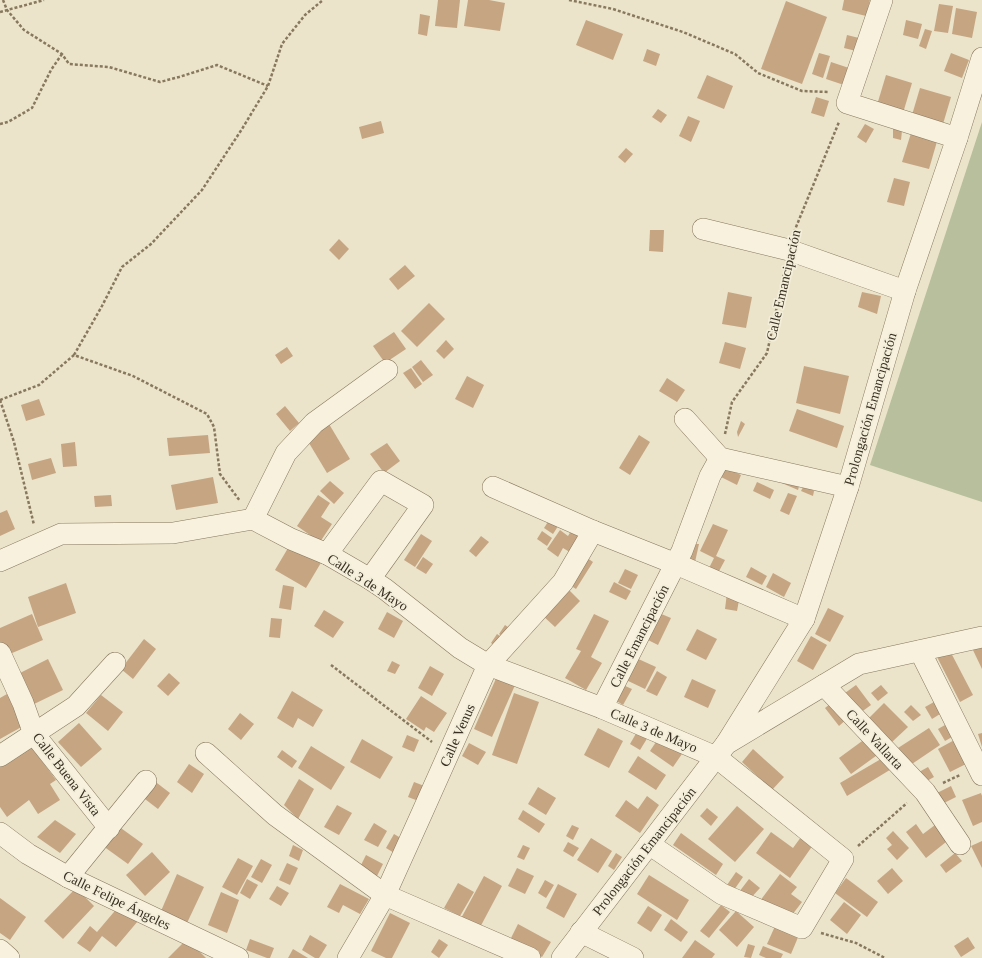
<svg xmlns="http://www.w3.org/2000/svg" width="982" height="958" font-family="Georgia,serif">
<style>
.cemetery{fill:#b8bf9c}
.building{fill:#c6a583}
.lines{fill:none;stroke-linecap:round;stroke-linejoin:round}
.street-casing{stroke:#87785f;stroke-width:22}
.path{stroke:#87785f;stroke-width:2.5;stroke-dasharray:3 2;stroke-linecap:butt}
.street{stroke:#f7f1dd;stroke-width:21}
.labels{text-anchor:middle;stroke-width:3.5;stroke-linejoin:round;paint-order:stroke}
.street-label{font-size:14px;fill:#382f22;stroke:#f3eed9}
</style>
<rect width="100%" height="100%" fill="#ebe4ca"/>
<!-- cemetery -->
<path class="cemetery" d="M982 122V502L870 465Z"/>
<!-- building -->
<g class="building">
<path d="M438 0H460L457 28 435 26Z"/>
<path d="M468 0H489L505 3 500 31 464 26Z"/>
<path d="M844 0H870L866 16 842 10Z"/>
<path d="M786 1 827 17 802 84 761 69Z"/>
<path d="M939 4 953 6 948 33 934 31Z"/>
<path d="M956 8 977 12 972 38 952 34Z"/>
<path d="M420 14 430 16 427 36 418 34Z"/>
<path d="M586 20 623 34 613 60 576 45Z"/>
<path d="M906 20 922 24 918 39 903 35Z"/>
<path d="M925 29 932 31 926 49 919 46Z"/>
<path d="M847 35 863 39 860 52 844 48Z"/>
<path d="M647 49 660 54 656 66 643 61Z"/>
<path d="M819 53 830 56 823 78 812 74Z"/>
<path d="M951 53 969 60 962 78 944 71Z"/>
<path d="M831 62 855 70 850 87 826 79Z"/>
<path d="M707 75 733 86 724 109 697 98Z"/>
<path d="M886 75 912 83 903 113 877 105Z"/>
<path d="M920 88 951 97 943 124 912 115Z"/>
<path d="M816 97 829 101 824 117 811 113Z"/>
<path d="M658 109 667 115 661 123 652 117Z"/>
<path d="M688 116 700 121 691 142 679 136Z"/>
<path d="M381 121 384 133 362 139 359 127Z"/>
<path d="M865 124 874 129 866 143 857 137Z"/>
<path d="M893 128 902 131 901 140 893 138Z"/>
<path d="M912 130 938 138 929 169 902 162Z"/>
<path d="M626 148 633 154 625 163 618 157Z"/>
<path d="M894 178 910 182 904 206 887 202Z"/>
<path d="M650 230H664L663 252 649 251Z"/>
<path d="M339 239 349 249 339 260 329 250Z"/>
<path d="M405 265 415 276 398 290 389 279Z"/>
<path d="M728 292 752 297 746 328 722 324Z"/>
<path d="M862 292 881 296 877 314 858 307Z"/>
<path d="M429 303 445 319 417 347 401 331Z"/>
<path d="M394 332 406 349 385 363 373 346Z"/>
<path d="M446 340 454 349 444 359 436 351Z"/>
<path d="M725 342 746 348 740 369 719 363Z"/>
<path d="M287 347 293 356 281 364 275 355Z"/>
<path d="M421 360 433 375 423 382 412 367Z"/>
<path d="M804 366 849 376 840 414 796 403Z"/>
<path d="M411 368 422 384 415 389 403 373Z"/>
<path d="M467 376 484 385 473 408 455 399Z"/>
<path d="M667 378 685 390 677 402 659 391Z"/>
<path d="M39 399 45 415 26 421 21 405Z"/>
<path d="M285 406 299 423 290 431 276 414Z"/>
<path d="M797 409 844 426 837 448 789 431Z"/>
<path d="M741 421 745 424 738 437 737 432Z"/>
<path d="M329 424 350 459 327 473 306 438Z"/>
<path d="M208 435 210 453 169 456 167 438Z"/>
<path d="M639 435 650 442 630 475 619 468Z"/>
<path d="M75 442 77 466 63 467 61 444Z"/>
<path d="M387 443 400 461 384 473 370 454Z"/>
<path d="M51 458 56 473 32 480 28 464Z"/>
<path d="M722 466 741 475 737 485 717 475Z"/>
<path d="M213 477 218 503 176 510 171 485Z"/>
<path d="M330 481 344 493 334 504 320 491Z"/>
<path d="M777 481 800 483 798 490Z"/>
<path d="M757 482 774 490 770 499 753 491Z"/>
<path d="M804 485 814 491 813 496 801 491Z"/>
<path d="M788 493 797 496 789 515 780 511Z"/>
<path d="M111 495 112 506 95 507 94 496Z"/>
<path d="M318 495 330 503 321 517 332 524 320 542 297 526Z"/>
<path d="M7 510 15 529 0 536V513Z"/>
<path d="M553 514 562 520 553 534 544 528Z"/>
<path d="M713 524 728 530 716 556 725 560 718 573 709 568 714 558 700 551Z"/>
<path d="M560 530 568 536 571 531 583 538 573 554 563 548 558 557 547 549Z"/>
<path d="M542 531 552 538 547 546 537 539Z"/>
<path d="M421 534 432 541 415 567 404 560Z"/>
<path d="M481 536 489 542 476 557 469 551Z"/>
<path d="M291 543 322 561 306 588 275 570Z"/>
<path d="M689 544H699L695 562 680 559Z"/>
<path d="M583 555 593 562 576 589 565 582Z"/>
<path d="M423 557 433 564 426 574 416 568Z"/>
<path d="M751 567 767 576 762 585 746 577Z"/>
<path d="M625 569 638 575 631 589 618 583Z"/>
<path d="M773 573 791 583 784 597 766 587Z"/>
<path d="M614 582 631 591 626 600 609 592Z"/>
<path d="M66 583 76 613 38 627 28 597Z"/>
<path d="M283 585 294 587 291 610 279 608Z"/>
<path d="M566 587 580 601 555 627 541 614Z"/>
<path d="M727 593 740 595 737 611 725 609Z"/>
<path d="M828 608 844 616 830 642 815 634Z"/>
<path d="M324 610 344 622 333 638 314 626Z"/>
<path d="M387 612 403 621 394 638 378 629Z"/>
<path d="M659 613 671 618 658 645 646 639Z"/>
<path d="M32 614 43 640 5 656 0 644V628Z"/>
<path d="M594 614 609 621 591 657 602 663 586 690 565 678 581 651 576 649Z"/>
<path d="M271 618 282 619 280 638 269 637Z"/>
<path d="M505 625 515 632 509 641 499 634Z"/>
<path d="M697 629 717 639 706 660 686 650Z"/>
<path d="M497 634 507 641 500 649 491 643Z"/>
<path d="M811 636 827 645 813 670 797 661Z"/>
<path d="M144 639 156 649 133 679 121 669Z"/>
<path d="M982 642V669L972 648Z"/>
<path d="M949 649 973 695 960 702 936 655Z"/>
<path d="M634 657 656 667 645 689 624 679Z"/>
<path d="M48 659 63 690 30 706 16 675Z"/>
<path d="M392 661 400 665 395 674 387 671Z"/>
<path d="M430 666 444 674 432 696 418 688Z"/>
<path d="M657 671 667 677 657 696 646 691Z"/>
<path d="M169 673 180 683 168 696 157 686Z"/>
<path d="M498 674 516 683 492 737 474 729Z"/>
<path d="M692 679 716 690 708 708 684 697Z"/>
<path d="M623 685 632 689 623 705 615 700Z"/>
<path d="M856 685 871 705 860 713 845 693Z"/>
<path d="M881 685 888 693 878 701 871 693Z"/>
<path d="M292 691 323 710 313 727 298 718 293 728 277 718Z"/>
<path d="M514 693 539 702 517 764 492 755Z"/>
<path d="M7 694 25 725 0 739V698Z"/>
<path d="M101 695 123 712 108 731 86 713Z"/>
<path d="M421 696 447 713 434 732 426 727 424 731 406 719Z"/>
<path d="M834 701 848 718 839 726 825 708Z"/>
<path d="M934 702 940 714 932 719 925 707Z"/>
<path d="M884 703 908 727 892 742 869 718Z"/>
<path d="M911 705 921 715 913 721 904 712Z"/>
<path d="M240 713 254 724 241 740 228 729Z"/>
<path d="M79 723 102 749 81 767 58 742Z"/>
<path d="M945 725 952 737 945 741 938 729Z"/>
<path d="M598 728 623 741 609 768 584 755Z"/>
<path d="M929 728 940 745 909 766 898 748Z"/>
<path d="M638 730 648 737 640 750 630 744Z"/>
<path d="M982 733V747L978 734Z"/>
<path d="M407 735 419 740 414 752 402 747Z"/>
<path d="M660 736 684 751 673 767 650 751Z"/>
<path d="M869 736 880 753 851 774 839 758Z"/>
<path d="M958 738 970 762 950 772 938 749Z"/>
<path d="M362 739 393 757 380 779 350 762Z"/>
<path d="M469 743 486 752 478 765 462 756Z"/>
<path d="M30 745 56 780 50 784 60 800 38 814 29 800 7 817 0 807V767Z"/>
<path d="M311 746 345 767 331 790 298 768Z"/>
<path d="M753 749 784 777 772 790 742 762Z"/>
<path d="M282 750 297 761 292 768 277 757Z"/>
<path d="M638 756 666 775 656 790 628 772Z"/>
<path d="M886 756 893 768 847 796 840 783Z"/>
<path d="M189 764 204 774 192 793 177 782Z"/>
<path d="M928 767 934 777 925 782 919 772Z"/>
<path d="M299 779 314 789 298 819 284 805Z"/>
<path d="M153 780 170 793 158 809 141 796Z"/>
<path d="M414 782 427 787 421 802 408 797Z"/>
<path d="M951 786 956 797 940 805 935 794Z"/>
<path d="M538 787 556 798 546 815 528 804Z"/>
<path d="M981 793 982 796V822L973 826 962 800Z"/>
<path d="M647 796 659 805 640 833 615 816 626 800 638 809Z"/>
<path d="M337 805 352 813 339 835 324 827Z"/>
<path d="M737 806 764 829 735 862 708 839Z"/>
<path d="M707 808 718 817 711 826 700 816Z"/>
<path d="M523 810 545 824 539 833 518 819Z"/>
<path d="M55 820 76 834 60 853 37 837Z"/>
<path d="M939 822 951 838 926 858 906 832 916 824 923 834Z"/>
<path d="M374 823 387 831 378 847 364 840Z"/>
<path d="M572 825 579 828 573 840 566 836Z"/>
<path d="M118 826 143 844 128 864 103 846Z"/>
<path d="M893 831 909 848 897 860 887 849 892 845 886 838Z"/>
<path d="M771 832 793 848 801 837 813 845 790 878 756 853Z"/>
<path d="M681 833 723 864 716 875 673 845Z"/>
<path d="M394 834 404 840 396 854 386 848Z"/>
<path d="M591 838 612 851 598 873 577 860Z"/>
<path d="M982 841V868L971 846Z"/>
<path d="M568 842 579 848 573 857 563 851Z"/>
<path d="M293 845 303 850 299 861 289 856Z"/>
<path d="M523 845 530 848 524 860 517 857Z"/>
<path d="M152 852 170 872 145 896 126 875Z"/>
<path d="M616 853 622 857 614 870 608 866Z"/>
<path d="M955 853 962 861 946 873 940 865Z"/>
<path d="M366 855 383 864 376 878 359 869Z"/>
<path d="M238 858 253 866 237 895 222 887Z"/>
<path d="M261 859 272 865 262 883 251 877Z"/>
<path d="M287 863 298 868 290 885 279 880Z"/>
<path d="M517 868 534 876 525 894 508 886Z"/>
<path d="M892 868 903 881 888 894 877 881Z"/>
<path d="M736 872 743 877 734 890 727 885Z"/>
<path d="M177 874 204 887 187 923 161 911Z"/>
<path d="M780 874 797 887 791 894 802 902 792 915 760 901Z"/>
<path d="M649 875 689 900 677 920 637 894Z"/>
<path d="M484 876 502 886 477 933 459 922Z"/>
<path d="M846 878 878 902 867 917 835 893Z"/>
<path d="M247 879 258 885 250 899 240 893Z"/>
<path d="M749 879 760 888 749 900 739 892Z"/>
<path d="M545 880 554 885 546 898 538 893Z"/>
<path d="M458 883 474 892 460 916 444 908Z"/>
<path d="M340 884 369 899 360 914 343 905 339 913 327 907Z"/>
<path d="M558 884 577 894 564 918 546 908Z"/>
<path d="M277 886 289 893 281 906 269 899Z"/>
<path d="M76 888 94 906 63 939 44 921Z"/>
<path d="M221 892 239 900 227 933 208 925Z"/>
<path d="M0 898 26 917 10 940 0 933Z"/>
<path d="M844 902 861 915 847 934 830 920Z"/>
<path d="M721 905 730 912 709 938 700 931Z"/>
<path d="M119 906 138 921 116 947 102 936 90 952 77 943 90 926 97 932Z"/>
<path d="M648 906 662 915 651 932 637 923Z"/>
<path d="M736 911 754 927 737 947 719 930Z"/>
<path d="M390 913 410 923 392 958H386L371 951Z"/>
<path d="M671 919 688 932 681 942 664 930Z"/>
<path d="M518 924 551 942 542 957 510 940Z"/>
<path d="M776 924 799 935 791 954 767 944Z"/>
<path d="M310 935 327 945 319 958H315L302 950Z"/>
<path d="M968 937 975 948 961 957 954 946Z"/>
<path d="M187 939 206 958H168Z"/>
<path d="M250 939 274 948 270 958H267L246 950Z"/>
<path d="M439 939 448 945 439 958 431 952Z"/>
<path d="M695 940 715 954 712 958H682Z"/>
<path d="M748 944 755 946 751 958 744 957Z"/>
<path d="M763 946 783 954 781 958H766L759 955Z"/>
<path d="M293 949 308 958H288Z"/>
</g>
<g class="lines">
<!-- street casing -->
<g class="street-casing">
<g id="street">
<path d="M882 0 847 103 957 138"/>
<path d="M703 229 789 250 905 291"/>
<path d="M685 419 720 458 848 487"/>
<path d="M493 487 593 531 676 564 804 619"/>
<path d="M253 519 286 453 314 423 387 370"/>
<path d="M327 554 381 481 423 505 370 579"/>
<path d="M0 561 61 534 173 533 253 519 291 539 327 554 370 579 385 589 460 648 488 665 602 708 716 757 843 859 802 928 722 894 649 844"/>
<path d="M920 651 982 775"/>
<path d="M0 653 23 703 34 734 109 828"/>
<path d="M824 685 925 792 960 844"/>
<path d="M602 708 682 551 710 476 720 458"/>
<path d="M726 744 804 619 848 487 905 291 957 138 982 58"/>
<path d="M206 753 275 815 385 895 530 958"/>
<path d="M0 756 76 706 115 663"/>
<path d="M0 833 28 854 68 877 238 958"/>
<path d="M68 877 146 781"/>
<path d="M581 932 633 958"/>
<path d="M0 950 9 958"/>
<path d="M348 958 385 895 422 813 488 665 563 582 593 531"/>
<path d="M562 958 726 744 859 664 982 637"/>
</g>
</g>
<!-- path -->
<g class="path">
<path d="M3 0 7 10 24 30 62 54 69 64 109 67 160 82 179 77 217 65 268 86"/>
<path d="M569 0 613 9 683 32 735 54 758 73 802 91 829 92"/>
<path d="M0 12 44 0"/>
<path d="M0 124 8 122 32 108 51 70 62 54"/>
<path d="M794 232 839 122"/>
<path d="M74 355 102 306 122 267 151 244 202 190 242 129 268 86 282 44 305 15 323 0"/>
<path d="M0 400 39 385 74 355 133 376 207 414 214 427 220 474 240 501"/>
<path d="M0 400 14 442 34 525"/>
<path d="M725 434 732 402 767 353 785 269"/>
<path d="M331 665 432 742"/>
<path d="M943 783 960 775"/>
<path d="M858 846 907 803"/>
<path d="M821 933 856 943 885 958"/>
</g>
<!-- street -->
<use href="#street" class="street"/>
</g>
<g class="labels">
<!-- street labels -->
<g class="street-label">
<text transform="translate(783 285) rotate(-77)" y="5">Calle Emancipación</text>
<text transform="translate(870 409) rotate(-74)" y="5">Prolongación Emancipación</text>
<text transform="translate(368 582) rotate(33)" y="5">Calle 3 de Mayo</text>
<text transform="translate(639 636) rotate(-63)" y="5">Calle Emancipación</text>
<text transform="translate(654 730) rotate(23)" y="5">Calle 3 de Mayo</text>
<text transform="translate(457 735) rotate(-66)" y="5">Calle Venus</text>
<text transform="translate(875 739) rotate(47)" y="5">Calle Vallarta</text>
<text transform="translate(67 774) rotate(52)" y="5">Calle Buena Vista</text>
<text transform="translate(644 851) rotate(-52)" y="5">Prolongación Emancipación</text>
<text transform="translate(117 900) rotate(26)" y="5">Calle Felipe Ángeles</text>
</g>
</g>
</svg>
